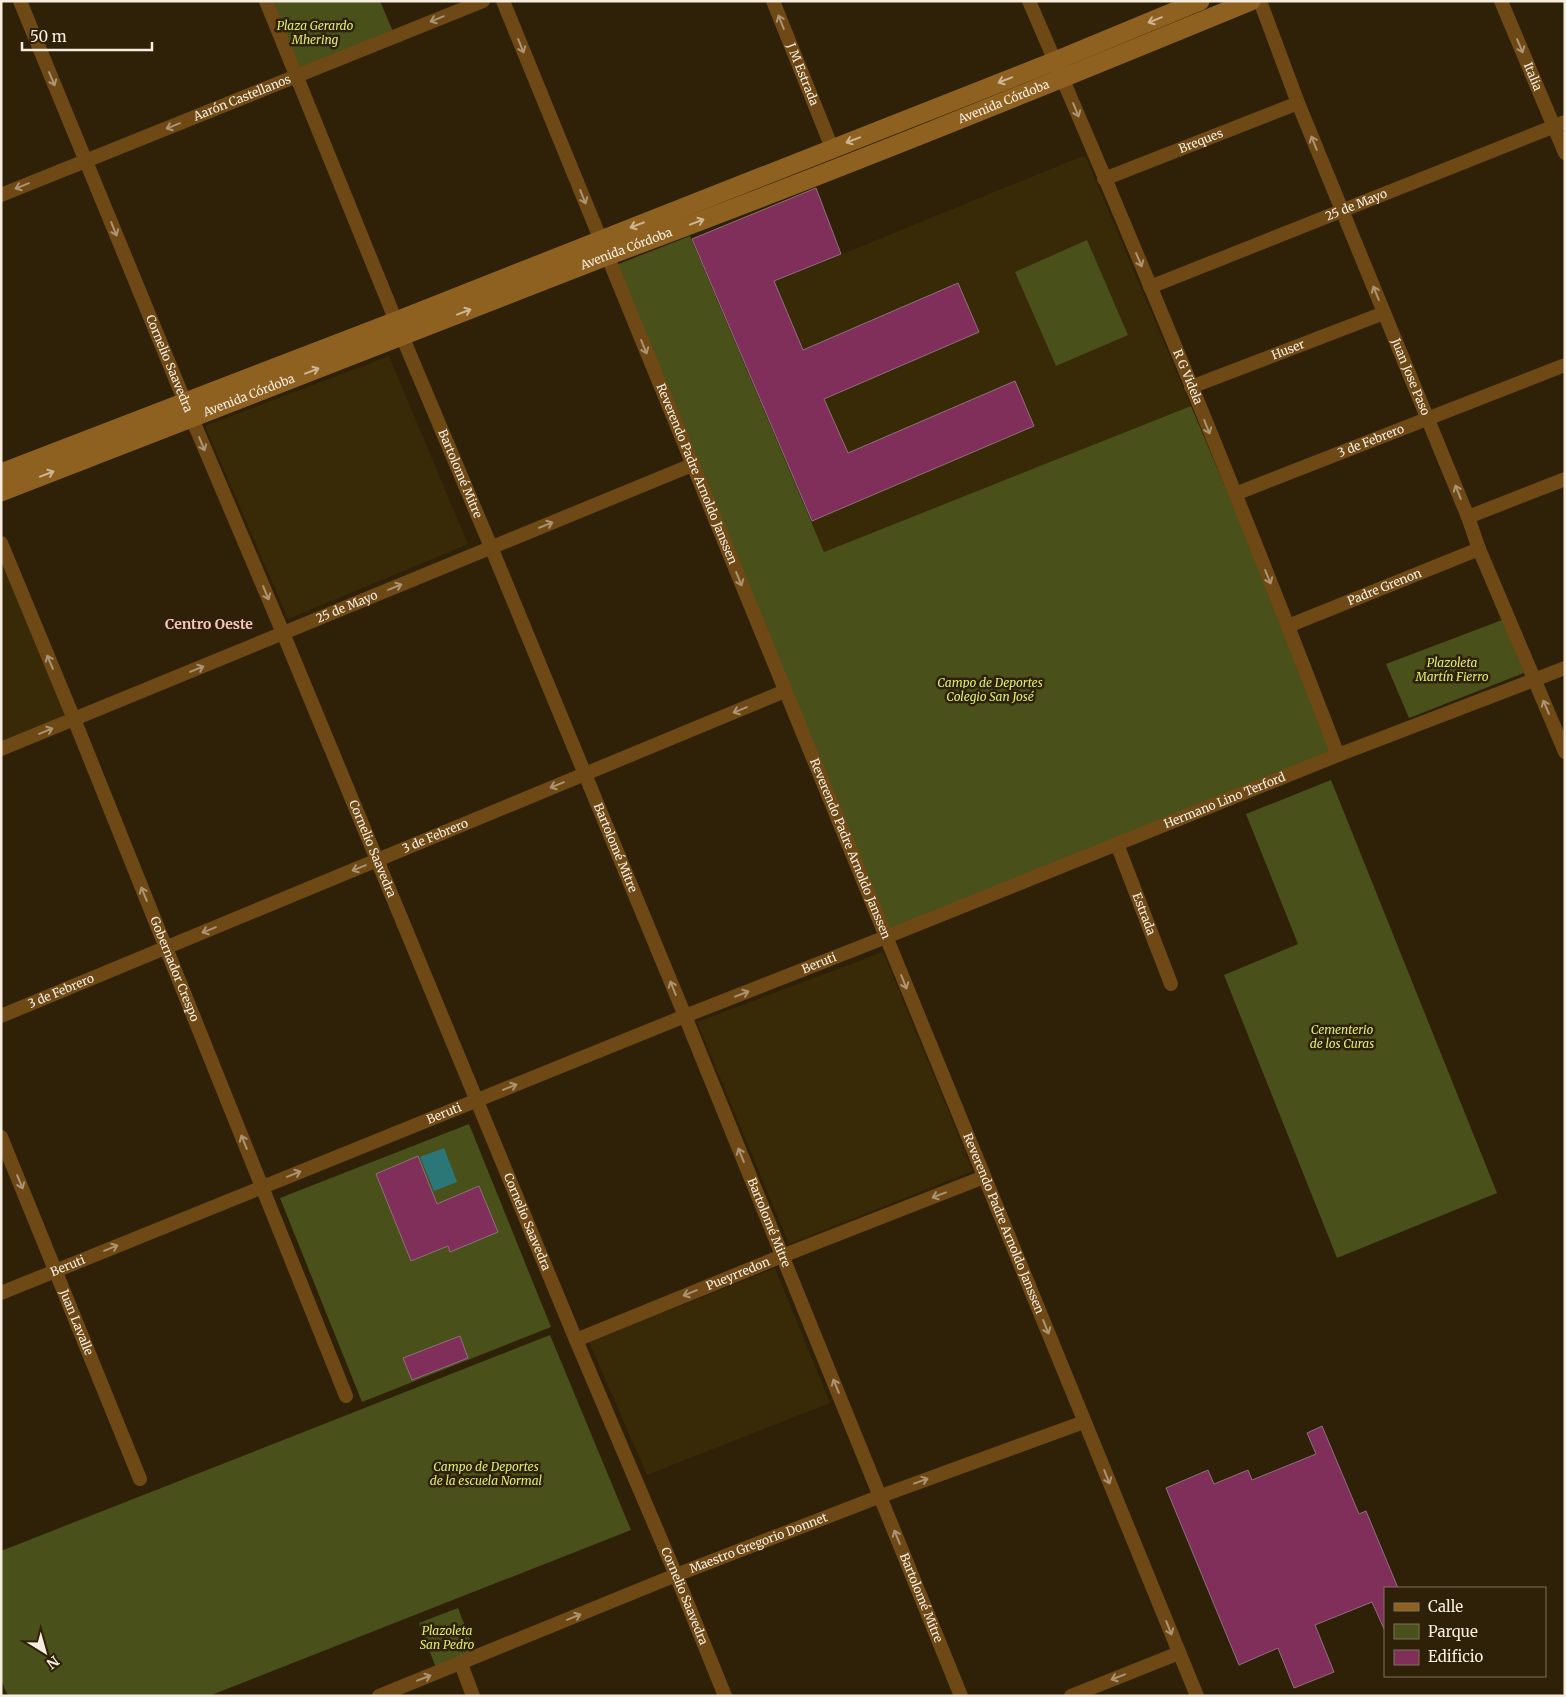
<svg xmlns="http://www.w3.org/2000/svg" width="1566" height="1697" font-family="Merriweather,serif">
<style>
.built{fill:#382907}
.green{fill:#49501a}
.water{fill:#2b7778}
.building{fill:#802f5a;stroke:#8f707e}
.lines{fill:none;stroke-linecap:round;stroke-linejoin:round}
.minor{stroke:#6e4916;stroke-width:14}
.secondary{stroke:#8f6120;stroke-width:19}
.oneway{stroke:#ac9371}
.oneway2{stroke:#cdb693}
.labels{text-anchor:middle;stroke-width:5;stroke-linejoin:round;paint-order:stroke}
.park-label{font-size:12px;font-style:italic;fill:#dced6e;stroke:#2e2108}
.street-label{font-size:12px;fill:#f7eee0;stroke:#2e2108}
.neighbourhood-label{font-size:14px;font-weight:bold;fill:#f7c3c0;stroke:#2e2108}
</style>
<rect width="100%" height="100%" fill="#2e2108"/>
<!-- built -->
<g class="built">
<path d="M1085 155 1191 406 824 552 720 304Z"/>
<path d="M389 356 468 544 288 619 205 426Z"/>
<path d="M1 542 74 719 1 749Z"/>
<path d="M883 952 973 1171 789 1244 697 1022Z"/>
<path d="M775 1268 830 1403 647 1475 589 1342Z"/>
</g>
<!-- green -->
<g class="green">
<path d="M268 1H380L394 34 298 73Z"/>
<path d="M690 236 824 552 1191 406 1338 755 886 937 611 267Z"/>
<path d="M1087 240 1128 335 1056 366 1015 272Z"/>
<path d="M1502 620 1524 673 1409 718 1386 664Z"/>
<path d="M1331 780 1497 1193 1337 1258 1224 975 1298 944 1246 814Z"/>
<path d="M469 1124 551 1327 362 1402 280 1198Z"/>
<path d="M550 1335 631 1530 209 1696H8L1 1680V1551Z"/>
<path d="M458 1608 475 1653 436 1668 419 1623Z"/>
</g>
<!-- water -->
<path class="water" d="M444 1148 457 1182 434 1191 420 1157Z"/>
<!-- building -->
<g class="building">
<path d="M816 188 841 254 774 281 803 350 958 283 979 332 824 399 848 453 1015 381 1034 426 812 521 692 239Z"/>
<path d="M418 1156 437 1204 479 1186 498 1232 450 1252 448 1246 411 1261 376 1174Z"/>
<path d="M460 1336 468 1358 412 1380 403 1358Z"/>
<path d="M1322 1426 1359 1514 1366 1511 1398 1588H1385V1631L1372 1602 1315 1625 1334 1672 1294 1688 1278 1648 1239 1665 1166 1488 1208 1470 1214 1484 1248 1470 1252 1480 1316 1454 1307 1433Z"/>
</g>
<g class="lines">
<!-- minor -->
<g class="minor">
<path id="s1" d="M20 1 185 402 283 633 576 1340 676 1575 725 1696"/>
<path id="s2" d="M266 1 402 336 491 547 685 1016 961 1696"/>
<path id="s3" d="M503 1 1197 1696"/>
<path id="s4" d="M773 1 832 148"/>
<path id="s5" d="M1029 1C1137 250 1241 502 1338 755"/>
<path id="s6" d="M1260 1 1298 103 1468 517 1479 549 1565 752"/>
<path id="s7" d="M1501 1 1565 153"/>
<path id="s8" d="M1104 179 1298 103"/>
<path id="s9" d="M1 195 483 1"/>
<path id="s10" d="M1150 287 1565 122"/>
<path id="s11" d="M1191 387 1384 313"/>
<path id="s12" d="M1235 494 1565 365"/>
<path d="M1468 517 1565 479"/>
<path id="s13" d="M1 543 74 719 346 1396"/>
<path id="s14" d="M1288 626 1479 549"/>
<path id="s15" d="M1 749 692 465"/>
<path id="s16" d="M1117 844 1171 984"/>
<path id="s17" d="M1 1016 785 691"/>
<path id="s18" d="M1 1137 140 1479"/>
<path id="s19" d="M1 1293 685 1016 886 937 1338 755 1565 668"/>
<path id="s20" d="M576 1340 782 1256 984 1177"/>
<path d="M461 1664 473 1696"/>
<path id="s21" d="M379 1696 676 1575 881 1496 1084 1422"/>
<path d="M1071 1696 1179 1653"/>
</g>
<!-- secondary -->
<g class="secondary">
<path d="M1 473 396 321 1055 61 1200 1"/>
<path id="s22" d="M1 492 607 256C823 176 1037 89 1251 1"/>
</g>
</g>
<!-- one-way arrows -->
<defs><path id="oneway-shaft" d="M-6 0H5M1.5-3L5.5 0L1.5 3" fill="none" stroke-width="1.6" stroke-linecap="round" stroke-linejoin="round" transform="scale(1.25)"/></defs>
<g class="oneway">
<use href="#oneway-shaft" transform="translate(437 19) rotate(158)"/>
<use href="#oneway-shaft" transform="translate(781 22) rotate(-112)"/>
<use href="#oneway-shaft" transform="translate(521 46) rotate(68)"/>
<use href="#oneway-shaft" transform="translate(1520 46) rotate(67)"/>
<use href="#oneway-shaft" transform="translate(52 79) rotate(67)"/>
<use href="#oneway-shaft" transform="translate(1076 110) rotate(68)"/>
<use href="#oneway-shaft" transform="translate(173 126) rotate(158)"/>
<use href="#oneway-shaft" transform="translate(1314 143) rotate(-112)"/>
<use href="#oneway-shaft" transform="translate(22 186) rotate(158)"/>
<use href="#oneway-shaft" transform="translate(583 197) rotate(68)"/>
<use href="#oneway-shaft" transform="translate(114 229) rotate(68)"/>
<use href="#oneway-shaft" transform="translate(1139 260) rotate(67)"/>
<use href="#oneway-shaft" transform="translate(1376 293) rotate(-112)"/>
<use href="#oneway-shaft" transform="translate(644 347) rotate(68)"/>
<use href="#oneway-shaft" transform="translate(1207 427) rotate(68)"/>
<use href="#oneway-shaft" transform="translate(202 444) rotate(67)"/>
<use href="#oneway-shaft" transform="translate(1458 492) rotate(-112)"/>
<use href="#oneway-shaft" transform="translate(546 525) rotate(-22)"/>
<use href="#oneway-shaft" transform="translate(1268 577) rotate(68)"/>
<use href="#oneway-shaft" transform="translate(739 579) rotate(68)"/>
<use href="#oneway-shaft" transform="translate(395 587) rotate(-22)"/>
<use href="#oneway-shaft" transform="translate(266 593) rotate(67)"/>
<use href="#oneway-shaft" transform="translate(50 662) rotate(-113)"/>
<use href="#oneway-shaft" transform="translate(197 669) rotate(-22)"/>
<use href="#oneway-shaft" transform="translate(1546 707) rotate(-113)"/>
<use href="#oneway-shaft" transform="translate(740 710) rotate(158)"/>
<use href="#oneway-shaft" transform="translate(46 731) rotate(-22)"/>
<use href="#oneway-shaft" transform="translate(557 785) rotate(158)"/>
<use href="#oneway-shaft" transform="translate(359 868) rotate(158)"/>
<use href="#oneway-shaft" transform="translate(144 894) rotate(-112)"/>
<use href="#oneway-shaft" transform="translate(209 930) rotate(158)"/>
<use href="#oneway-shaft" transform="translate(904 982) rotate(68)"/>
<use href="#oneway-shaft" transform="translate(673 988) rotate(-112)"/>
<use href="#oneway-shaft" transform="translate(742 994) rotate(-21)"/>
<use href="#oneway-shaft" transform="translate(510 1087) rotate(-22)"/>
<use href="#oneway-shaft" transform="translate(244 1142) rotate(-112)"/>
<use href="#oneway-shaft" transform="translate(741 1155) rotate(-112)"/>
<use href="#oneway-shaft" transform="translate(294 1174) rotate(-22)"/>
<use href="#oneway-shaft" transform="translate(20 1182) rotate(68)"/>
<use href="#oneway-shaft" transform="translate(939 1195) rotate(159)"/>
<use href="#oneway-shaft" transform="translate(111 1248) rotate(-22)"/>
<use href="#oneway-shaft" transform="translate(690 1293) rotate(158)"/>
<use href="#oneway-shaft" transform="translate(1046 1327) rotate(68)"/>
<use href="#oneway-shaft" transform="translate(836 1386) rotate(-112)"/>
<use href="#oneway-shaft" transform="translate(1107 1477) rotate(68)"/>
<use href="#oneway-shaft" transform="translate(921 1481) rotate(-20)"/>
<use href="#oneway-shaft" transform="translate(897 1537) rotate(-112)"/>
<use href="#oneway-shaft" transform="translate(574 1617) rotate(-22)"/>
<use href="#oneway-shaft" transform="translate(1169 1628) rotate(68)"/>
<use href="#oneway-shaft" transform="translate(1118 1677) rotate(159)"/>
<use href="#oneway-shaft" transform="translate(424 1678) rotate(-21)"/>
</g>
<g class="oneway2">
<use href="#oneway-shaft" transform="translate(1155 20) rotate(158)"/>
<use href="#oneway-shaft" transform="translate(1005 80) rotate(159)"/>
<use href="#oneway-shaft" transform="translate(853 140) rotate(159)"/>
<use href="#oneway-shaft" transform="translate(697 222) rotate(-21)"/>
<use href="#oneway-shaft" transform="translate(637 225) rotate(159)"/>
<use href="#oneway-shaft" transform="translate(464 312) rotate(-21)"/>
<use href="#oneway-shaft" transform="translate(312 371) rotate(-21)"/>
<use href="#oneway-shaft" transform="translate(47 474) rotate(-21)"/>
</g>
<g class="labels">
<!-- park labels -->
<g class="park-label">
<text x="315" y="30">Plaza Gerardo<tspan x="315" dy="14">Mhering</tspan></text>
<text x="1452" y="667">Plazoleta<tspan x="1452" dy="14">Martín Fierro</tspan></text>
<text x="990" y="687">Campo de Deportes<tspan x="990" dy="14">Colegio San José</tspan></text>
<text x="1342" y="1034">Cementerio<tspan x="1342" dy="14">de los Curas</tspan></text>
<text x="486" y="1471">Campo de Deportes<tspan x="486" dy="14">de la escuela Normal</tspan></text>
<text x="447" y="1635">Plazoleta<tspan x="447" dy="14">San Pedro</tspan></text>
</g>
<!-- street labels -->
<g class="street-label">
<text dy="4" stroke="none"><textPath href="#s4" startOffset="79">J M Estrada</textPath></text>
<text dy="4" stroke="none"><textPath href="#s7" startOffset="82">Italia</textPath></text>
<text dy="4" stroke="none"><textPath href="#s9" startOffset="260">Aarón Castellanos</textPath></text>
<text dy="4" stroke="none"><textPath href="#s22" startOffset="1076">Avenida Córdoba</textPath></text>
<text dy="4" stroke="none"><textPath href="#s8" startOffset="104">Breques</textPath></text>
<text dy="4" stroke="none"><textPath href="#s10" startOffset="222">25 de Mayo</textPath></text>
<text dy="4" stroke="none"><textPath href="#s22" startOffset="671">Avenida Córdoba</textPath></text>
<text dy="4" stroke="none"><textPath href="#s11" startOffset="104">Huser</textPath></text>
<text dy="4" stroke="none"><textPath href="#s1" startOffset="392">Cornelio Saavedra</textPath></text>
<text dy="4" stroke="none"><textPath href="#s5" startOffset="408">R G Videla</textPath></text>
<text dy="4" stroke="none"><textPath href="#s6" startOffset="405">Juan Jose Paso</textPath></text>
<text dy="4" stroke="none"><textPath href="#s22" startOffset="266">Avenida Córdoba</textPath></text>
<text dy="4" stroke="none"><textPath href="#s12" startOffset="146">3 de Febrero</textPath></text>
<text dy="4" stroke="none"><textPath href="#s2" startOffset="511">Bartolomé Mitre</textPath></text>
<text dy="4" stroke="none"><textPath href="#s3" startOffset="511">Reverendo Padre Arnoldo Janssen</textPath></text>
<text dy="4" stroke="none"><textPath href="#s14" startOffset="104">Padre Grenon</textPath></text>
<text dy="4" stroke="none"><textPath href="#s15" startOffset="374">25 de Mayo</textPath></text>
<text dy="4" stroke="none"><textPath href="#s19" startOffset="1319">Hermano Lino Terford</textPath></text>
<text dy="4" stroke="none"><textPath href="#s17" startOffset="470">3 de Febrero</textPath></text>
<text dy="4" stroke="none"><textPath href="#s2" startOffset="916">Bartolomé Mitre</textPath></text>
<text dy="4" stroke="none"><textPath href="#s1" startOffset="918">Cornelio Saavedra</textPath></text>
<text dy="4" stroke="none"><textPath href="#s3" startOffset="916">Reverendo Padre Arnoldo Janssen</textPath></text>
<text dy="4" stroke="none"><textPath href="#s16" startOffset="75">Estrada</textPath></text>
<text dy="4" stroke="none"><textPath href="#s19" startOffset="882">Beruti</textPath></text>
<text dy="4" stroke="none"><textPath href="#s13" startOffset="460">Gobernador Crespo</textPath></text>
<text dy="4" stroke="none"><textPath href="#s17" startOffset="65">3 de Febrero</textPath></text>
<text dy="4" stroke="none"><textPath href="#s19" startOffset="478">Beruti</textPath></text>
<text dy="4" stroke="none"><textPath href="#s1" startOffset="1322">Cornelio Saavedra</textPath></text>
<text dy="4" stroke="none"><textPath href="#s2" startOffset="1321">Bartolomé Mitre</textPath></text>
<text dy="4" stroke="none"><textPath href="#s3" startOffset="1321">Reverendo Padre Arnoldo Janssen</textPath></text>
<text dy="4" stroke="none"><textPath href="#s19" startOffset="72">Beruti</textPath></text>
<text dy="4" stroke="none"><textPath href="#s20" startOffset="175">Pueyrredon</textPath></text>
<text dy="4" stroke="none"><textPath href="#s18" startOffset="200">Juan Lavalle</textPath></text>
<text dy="4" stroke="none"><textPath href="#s21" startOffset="409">Maestro Gregorio Donnet</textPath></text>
<text dy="4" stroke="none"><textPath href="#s1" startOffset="1728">Cornelio Saavedra</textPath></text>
<text dy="4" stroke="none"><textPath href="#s2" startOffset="1726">Bartolomé Mitre</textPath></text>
</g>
<!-- neighbourhood labels -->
<g class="neighbourhood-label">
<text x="209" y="629">Centro Oeste</text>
</g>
</g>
<!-- border -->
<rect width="1566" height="1697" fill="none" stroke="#f7eee0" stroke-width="5"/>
<!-- legend -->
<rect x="1384" y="1587" width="162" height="90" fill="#2e2108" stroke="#7e735e"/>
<rect x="1394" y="1603" width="25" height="8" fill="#8f6120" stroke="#7e735e"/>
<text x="1428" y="1612" font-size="15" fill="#f7eee0">Calle</text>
<rect x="1394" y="1624" width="25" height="15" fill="#49501a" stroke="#7e735e"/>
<text x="1428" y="1637" font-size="15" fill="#f7eee0">Parque</text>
<rect x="1394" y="1650" width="25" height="15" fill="#802f5a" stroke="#7e735e"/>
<text x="1428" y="1662" font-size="15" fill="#f7eee0">Edificio</text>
<!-- north arrow -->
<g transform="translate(45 1652) rotate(143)" stroke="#2e2108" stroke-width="4" paint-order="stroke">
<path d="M0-4L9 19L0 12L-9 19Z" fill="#f7eee0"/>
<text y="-8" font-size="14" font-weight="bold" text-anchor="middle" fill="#f7eee0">N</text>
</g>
<!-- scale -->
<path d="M22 42v8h130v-8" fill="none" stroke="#f7eee0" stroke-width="2.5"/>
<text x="30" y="42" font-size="15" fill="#f7eee0" stroke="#2e2108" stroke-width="4" paint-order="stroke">50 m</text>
</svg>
